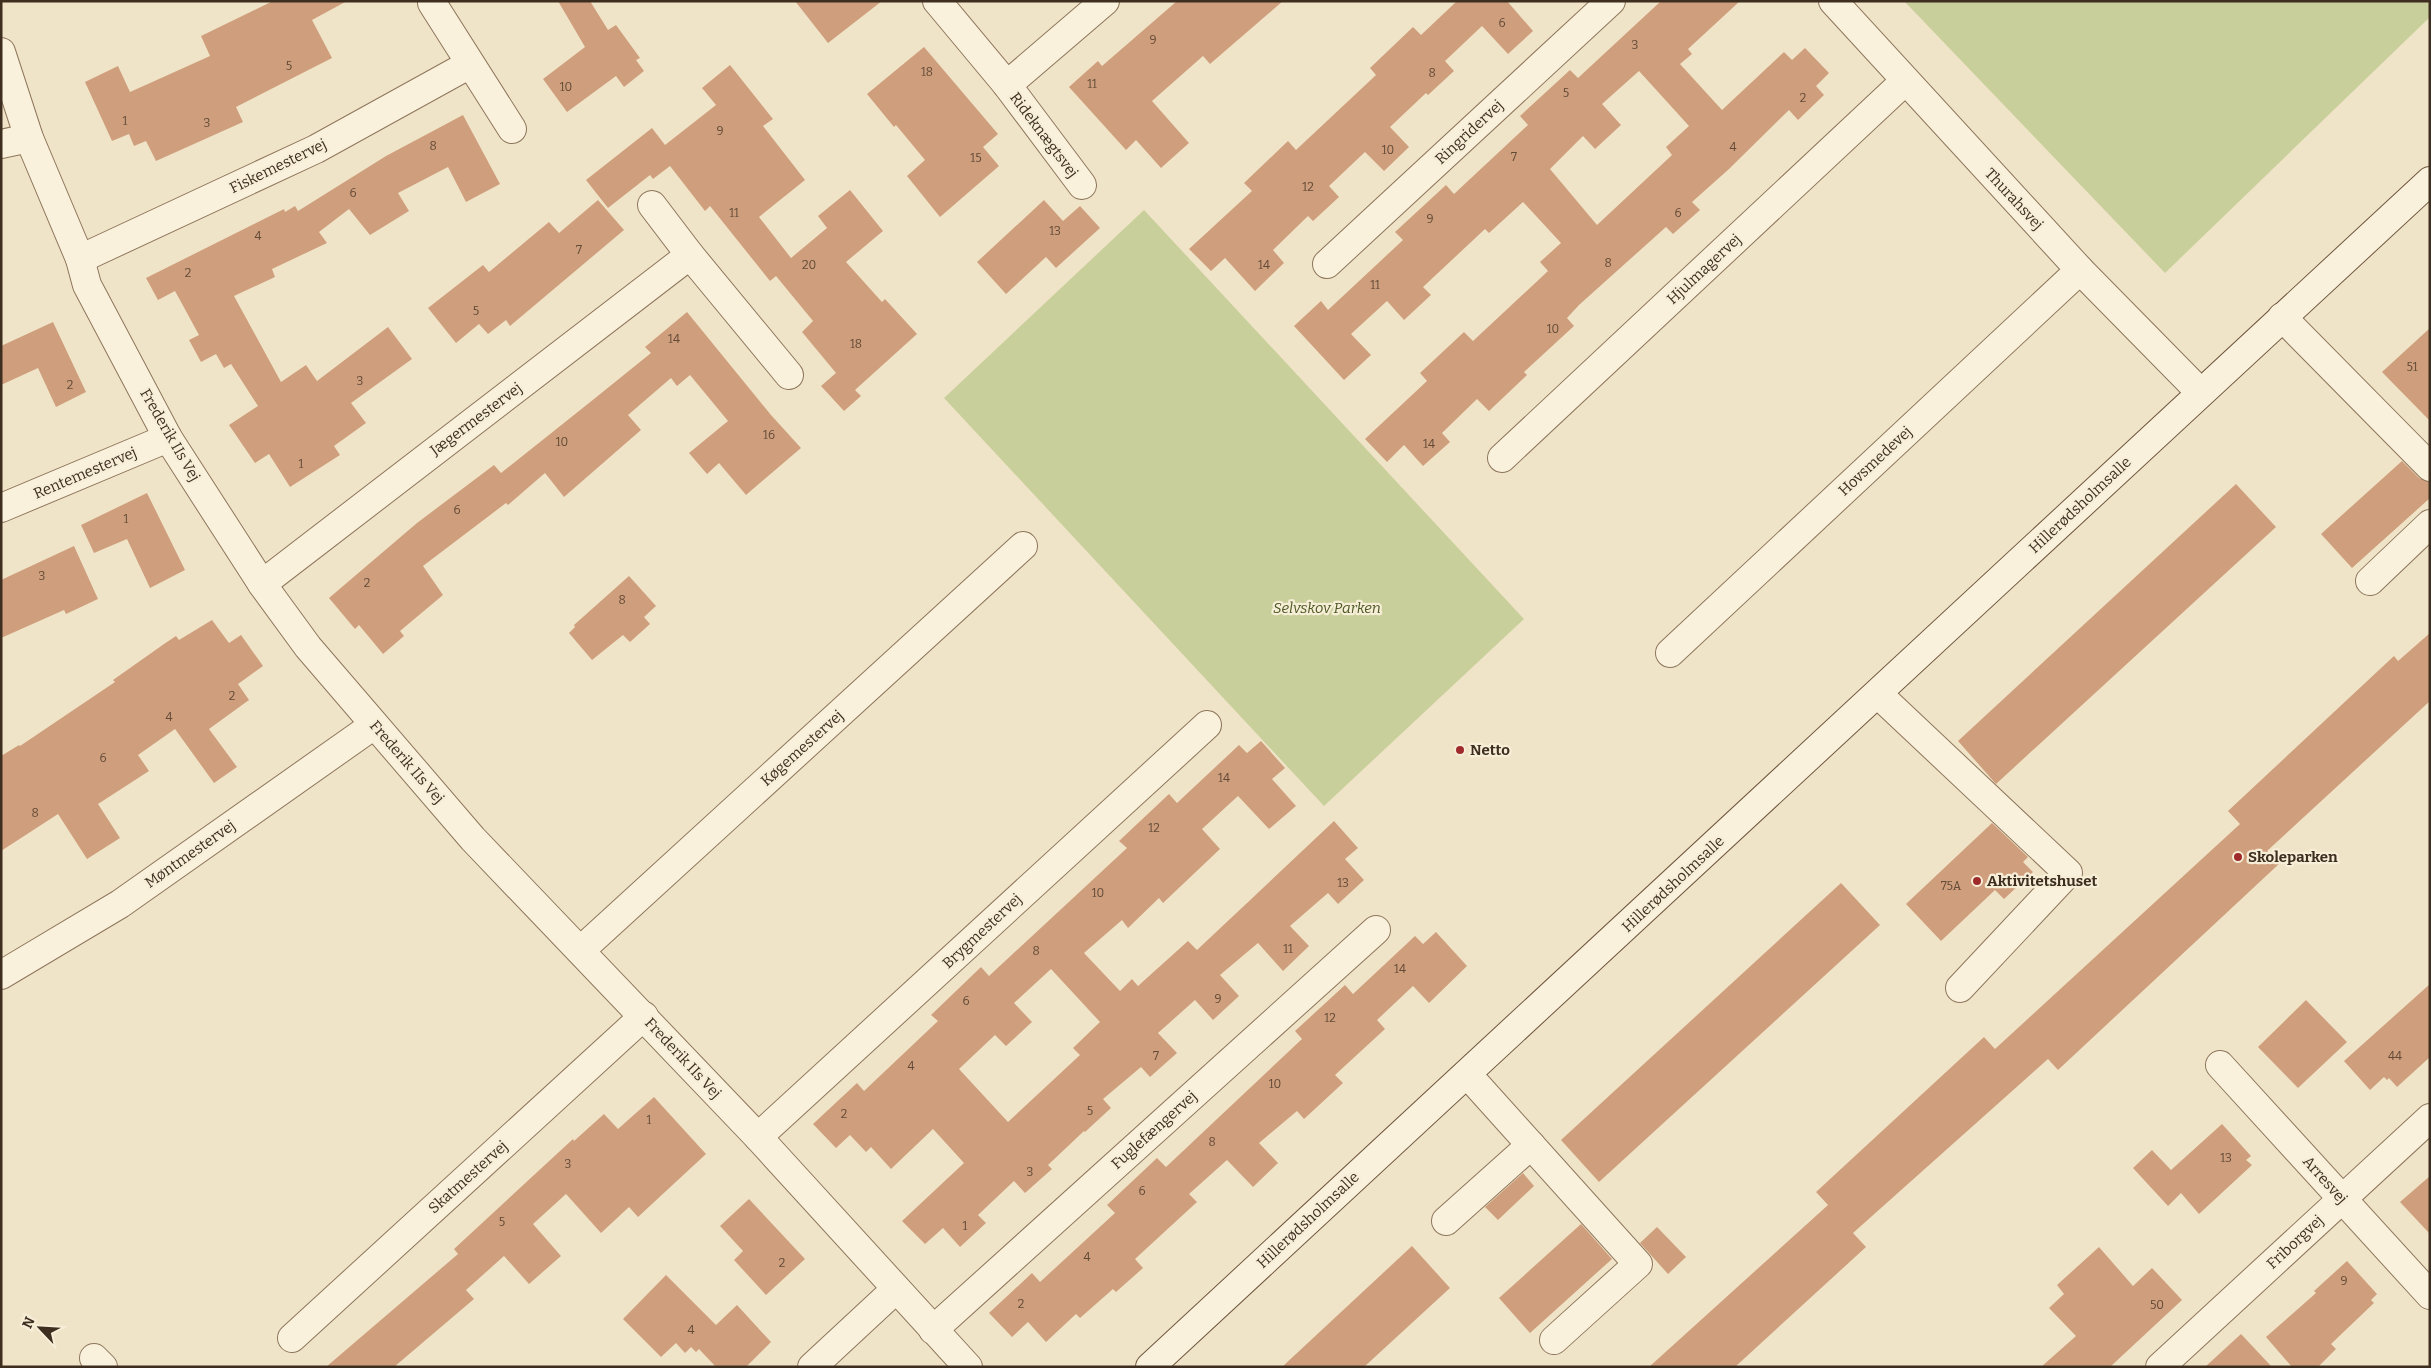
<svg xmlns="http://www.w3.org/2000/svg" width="2431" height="1368" font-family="Bitter,serif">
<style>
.green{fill:#c9cf9b}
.building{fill:#cf9f7d;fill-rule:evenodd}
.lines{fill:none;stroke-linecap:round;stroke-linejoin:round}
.street-casing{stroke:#8d765c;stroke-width:30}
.secondary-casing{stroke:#6f573f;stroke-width:30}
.street{stroke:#faf1dc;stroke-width:28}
.secondary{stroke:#faf1dc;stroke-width:28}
.poi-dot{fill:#9e2a2b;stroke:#f7eed8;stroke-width:2}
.labels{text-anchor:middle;stroke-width:4.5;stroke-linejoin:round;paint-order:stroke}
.number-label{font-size:12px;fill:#624a37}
.street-label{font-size:15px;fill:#3d2e20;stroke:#f7eed8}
.park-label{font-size:15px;font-style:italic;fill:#4d5a26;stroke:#f7eed8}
.poi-label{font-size:15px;font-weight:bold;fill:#3d2e20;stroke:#f7eed8;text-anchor:start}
</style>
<rect width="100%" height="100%" fill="#f0e4c8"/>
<!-- green -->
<g class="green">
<path d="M1904 1H2430V17L2165 273Z"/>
<path d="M1144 210 1524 619 1324 806 944 398Z"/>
</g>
<!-- building -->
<g class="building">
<path d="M273 1H347L312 20 332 58 236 107 243 122 156 161 146 141 134 146 129 134 112 141 85 82 118 66 130 92 210 56 201 36Z"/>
<path d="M558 1H590L608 30 616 25 640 58 636 60 644 71 624 87 616 76 567 112 543 79 585 47Z"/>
<path d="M795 1H882L828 43Z"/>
<path d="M1177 1H1283L1210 64 1203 56 1152 101 1189 143 1161 168 1136 140 1126 150 1069 87 1098 61 1102 66Z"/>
<path d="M1457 1H1507L1533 31 1508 54 1482 26 1445 61 1454 71 1428 95 1426 93 1390 127 1409 147 1384 171 1365 152 1329 186 1339 197 1313 221 1308 216 1273 250 1284 263 1255 291 1225 258 1211 271 1189 249 1252 191 1244 183 1288 141 1296 150 1376 75 1370 68 1413 27 1421 35Z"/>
<path d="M1661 1H1740L1688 49 1692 54 1680 64 1722 110 1784 52 1792 60 1805 48 1829 73 1816 86 1824 95 1798 120 1789 110 1729 169 1692 202 1700 210 1673 234 1666 227 1579 305 1567 318 1574 326 1524 372 1527 375 1489 411 1477 399 1442 433 1450 442 1423 466 1404 445 1387 462 1365 439 1427 381 1420 373 1464 332 1473 341 1548 271 1540 262 1561 243 1523 202 1489 233 1485 229 1423 287 1431 295 1404 320 1387 301 1351 334 1371 355 1344 380 1294 326 1321 301 1328 310 1403 240 1395 232 1446 185 1454 194 1528 125 1520 116 1570 70 1578 78ZM1639 71 1689 126 1666 147 1672 155 1597 225 1550 169 1583 136 1595 149 1621 125 1602 104Z"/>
<path d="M924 47 998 134 983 147 999 166 940 217 907 176 925 160 896 125 894 127 867 94Z"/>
<path d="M730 65 773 119 763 126 805 180 759 217 791 258 827 228 818 216 850 190 883 231 846 262 882 302 885 299 917 334 855 390 861 396 844 411 821 386 836 373 802 332 813 321 776 276 770 281 710 206 705 211 670 166 653 179 650 175 608 208 586 180 652 128 665 145 716 105 702 88Z"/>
<path d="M463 115 500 184 466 202 448 167 398 193 409 211 370 235 349 209 319 232 327 243 272 269 275 277 234 296 281 382 306 365 317 381 388 327 412 359 351 403 366 423 334 446 340 455 290 487 269 454 255 463 229 425 258 406 231 364 224 368 216 354 201 362 189 340 199 335 175 291 158 300 146 278 284 209 285 212 295 206 298 211 386 156Z"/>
<path d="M598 200 624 230 510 326 506 320 488 334 479 324 456 343 428 308 483 265 489 272 549 222 559 233Z"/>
<path d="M1044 200 1063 221 1080 206 1100 228 1056 268 1046 257 1006 294 977 262Z"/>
<path d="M687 312 771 415 801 448 746 495 719 463 707 474 689 453 728 421 690 375 677 386 671 378 628 415 641 430 564 497 545 473 508 505 506 503 423 566 443 595 400 631 404 636 383 654 359 625 355 629 329 598 417 523 494 465 501 473 594 399 651 353 645 347Z"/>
<path d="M53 322 86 392 56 407 38 368 1 385V346Z"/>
<path d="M2430 328V421L2382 372Z"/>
<path d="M2402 461 2419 478 2430 482V498L2352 568 2321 534Z"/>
<path d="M2236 484 2276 527 1996 784 1958 741Z"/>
<path d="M147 493 185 570 150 588 127 539 94 553 81 525Z"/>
<path d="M74 546 98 599 66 614 64 610 1 638V580Z"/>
<path d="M629 576 656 606 644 617 650 624 630 642 623 635 592 660 569 633 575 627 574 625Z"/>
<path d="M212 620 229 643 241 635 263 666 238 684 249 700 209 729 237 767 214 783 175 729 138 755 149 771 98 804 120 838 87 859 58 814 1 851V756L19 745 20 746 115 682 113 680 164 644 176 636 179 640Z"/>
<path d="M2430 633V701L2267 851 2280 863 2058 1070 2048 1059 1853 1233 1866 1247 1735 1367H1649L1828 1205 1816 1192 1984 1037 1995 1049 2240 824 2228 811 2394 656 2398 661Z"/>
<path d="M1261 741 1285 768 1272 779 1296 806 1269 829 1238 796 1202 829 1220 849 1163 903 1159 898 1128 928 1122 920 1084 953 1120 991 1132 979 1138 986 1188 941 1197 950 1334 821 1358 848 1345 859 1364 880 1338 904 1328 893 1290 926 1309 946 1283 971 1258 943 1220 975 1239 996 1213 1020 1195 1000 1158 1033 1177 1053 1150 1077 1141 1067 1103 1099 1111 1108 1085 1132 1084 1131 1048 1165 1052 1169 1025 1193 1014 1181 978 1215 986 1223 960 1247 943 1228 925 1244 902 1221 964 1163 933 1129 891 1169 871 1147 866 1152 850 1135 836 1148 813 1124 857 1083 864 1091 938 1021 931 1015 981 967 989 976 1127 848 1119 841 1169 794 1177 803 1239 745 1247 753ZM1051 969 1100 1022 1073 1048 1080 1055 1008 1122 959 1069 995 1035 1006 1046 1032 1022 1014 1003Z"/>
<path d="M1992 823 2028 857 2023 862 2033 872 2004 899 1995 890 1941 941 1906 904Z"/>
<path d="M1841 883 1880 925 1599 1182 1561 1140Z"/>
<path d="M1436 932 1467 966 1429 1003 1413 986 1377 1020 1385 1029 1335 1075 1343 1083 1304 1119 1297 1111 1259 1143 1278 1163 1253 1187 1227 1160 1189 1194 1197 1202 1135 1259 1143 1268 1116 1292 1113 1289 1080 1318 1076 1314 1046 1342 1028 1322 1012 1337 989 1313 1032 1273 1040 1282 1115 1213 1107 1205 1157 1158 1166 1167 1302 1039 1295 1031 1345 985 1353 994 1415 936 1423 944Z"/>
<path d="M2430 984V1057L2397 1087 2389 1078 2387 1080 2384 1077 2370 1090 2344 1061Z"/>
<path d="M2306 1000 2347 1042 2298 1088 2258 1047Z"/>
<path d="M654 1097 706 1154 638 1217 629 1207 601 1233 566 1194 533 1224 561 1256 529 1284 504 1256 466 1290 474 1299 394 1367H326L458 1254 454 1249 573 1139 574 1141 604 1114 618 1129Z"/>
<path d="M2222 1124 2251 1156 2246 1160 2252 1165 2199 1214 2181 1193 2168 1206 2133 1168 2152 1150 2171 1170Z"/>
<path d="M1523 1173 1534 1186 1498 1220 1485 1207Z"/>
<path d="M2430 1176V1234L2400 1202Z"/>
<path d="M749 1199 805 1259 766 1295 734 1260 743 1251 720 1226Z"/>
<path d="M1581 1224 1612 1259 1530 1333 1499 1298Z"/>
<path d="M1657 1227 1686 1257 1668 1274 1640 1243Z"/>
<path d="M1412 1246 1450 1288 1364 1367H1282Z"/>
<path d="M2099 1247 2133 1286 2152 1268 2182 1300 2110 1367H2041L2076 1336 2049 1308 2064 1294 2057 1285Z"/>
<path d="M2347 1261 2377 1294 2371 1300 2374 1303 2331 1344 2336 1349 2318 1367H2292L2266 1337 2316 1293 2314 1291Z"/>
<path d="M666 1275 716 1325 737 1305 771 1342 746 1367H716L699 1349 696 1352 691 1347 685 1353 676 1343 661 1357 623 1319Z"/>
<path d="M2241 1334 2272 1367H2205Z"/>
</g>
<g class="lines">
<!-- street casing -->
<g class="street-casing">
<g id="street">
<path d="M937 1 1007 85 1082 185"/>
<path d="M1833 1 2080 270 2200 392"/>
<path d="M432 3 512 129"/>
<path d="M1 52 29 138 80 259 87 285 168 438 262 584 308 647 473 839 758 1137 968 1367"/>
<path d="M1007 85 1105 1"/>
<path d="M1 144 29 138"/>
<path d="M652 205 690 255"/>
<path d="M80 259 316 149 470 64"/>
<path d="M1327 264 1611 1"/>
<path d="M2282 317 2430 467"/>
<path d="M1502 458 1905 81"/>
<path d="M1 508 168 438"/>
<path d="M2370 581 2430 524"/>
<path d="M262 584 690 255 789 375"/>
<path d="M1670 653 2080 270"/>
<path d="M1878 694 2068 873 1960 988"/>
<path d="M581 950 1023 546"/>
<path d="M1 975 120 904 374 725"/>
<path d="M2220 1065 2430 1295"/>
<path d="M1467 1074 1638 1264 1554 1340"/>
<path d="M758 1137 1207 725"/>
<path d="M1446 1221 1531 1145"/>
<path d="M933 1330 1376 930"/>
<path d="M292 1338 644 1016"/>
<path d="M94 1358 103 1367"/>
<path d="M812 1367 896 1289"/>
<path d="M2160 1367 2430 1118"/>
</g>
</g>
<!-- secondary casing -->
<g class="secondary-casing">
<path id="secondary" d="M1150 1367 2430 181"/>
</g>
<!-- street -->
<use href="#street" class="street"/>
<!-- secondary -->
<use href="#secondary" class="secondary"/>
</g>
<!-- markers -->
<g class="poi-dot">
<circle cx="1460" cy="750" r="5"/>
<circle cx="2238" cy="857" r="5"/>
<circle cx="1977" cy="881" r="5"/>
</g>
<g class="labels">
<!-- number labels -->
<g class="number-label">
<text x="1502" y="27">6</text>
<text x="1153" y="44">9</text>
<text x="1635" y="49">3</text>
<text x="289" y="70">5</text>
<text x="927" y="76">18</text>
<text x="1432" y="77">8</text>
<text x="1092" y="88">11</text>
<text x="566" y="91">10</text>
<text x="1566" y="97">5</text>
<text x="1803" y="102">2</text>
<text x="125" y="125">1</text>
<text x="207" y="127">3</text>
<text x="720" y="135">9</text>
<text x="433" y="150">8</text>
<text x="1733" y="151">4</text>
<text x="1388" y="154">10</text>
<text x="1514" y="161">7</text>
<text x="976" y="162">15</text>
<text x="1308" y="191">12</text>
<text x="353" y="197">6</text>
<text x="734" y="217">11</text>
<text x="1678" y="217">6</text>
<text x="1430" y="223">9</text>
<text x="1055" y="235">13</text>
<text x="258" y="240">4</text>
<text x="579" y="254">7</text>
<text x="1608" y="267">8</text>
<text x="809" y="269">20</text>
<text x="1264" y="269">14</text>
<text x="188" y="277">2</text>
<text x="1375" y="289">11</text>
<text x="476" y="315">5</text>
<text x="1553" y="333">10</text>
<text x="674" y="343">14</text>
<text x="856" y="348">18</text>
<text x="2412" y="371">51</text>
<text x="360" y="385">3</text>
<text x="70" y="389">2</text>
<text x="769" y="439">16</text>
<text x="562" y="446">10</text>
<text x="1429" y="448">14</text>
<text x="301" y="468">1</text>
<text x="457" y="514">6</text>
<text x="126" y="523">1</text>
<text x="42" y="580">3</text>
<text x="367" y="587">2</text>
<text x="622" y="604">8</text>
<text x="232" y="700">2</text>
<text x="169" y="721">4</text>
<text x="103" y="762">6</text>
<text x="1224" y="782">14</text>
<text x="35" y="817">8</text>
<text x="1154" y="832">12</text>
<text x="1343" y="887">13</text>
<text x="1951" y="890">75A</text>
<text x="1098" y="897">10</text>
<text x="1288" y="953">11</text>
<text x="1036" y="955">8</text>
<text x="1400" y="973">14</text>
<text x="1218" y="1003">9</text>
<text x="966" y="1005">6</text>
<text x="1330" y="1022">12</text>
<text x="1156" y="1060">7</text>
<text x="2395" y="1060">44</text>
<text x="911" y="1070">4</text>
<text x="1275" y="1088">10</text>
<text x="1090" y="1115">5</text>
<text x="844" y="1118">2</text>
<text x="649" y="1124">1</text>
<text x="1212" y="1146">8</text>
<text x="2226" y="1162">13</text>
<text x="568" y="1168">3</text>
<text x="1030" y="1176">3</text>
<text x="1142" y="1195">6</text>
<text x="502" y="1226">5</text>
<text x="965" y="1230">1</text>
<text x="1087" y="1261">4</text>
<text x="782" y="1267">2</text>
<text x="2344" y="1285">9</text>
<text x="1021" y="1308">2</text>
<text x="2157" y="1309">50</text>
<text x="691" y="1334">4</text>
</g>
<!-- street labels -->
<g class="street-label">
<text transform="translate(1469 132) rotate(-43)" y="5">Ringridervej</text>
<text transform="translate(1044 135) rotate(53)" y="5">Rideknægtsvej</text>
<text transform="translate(278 166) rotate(-26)" y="5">Fiskemestervej</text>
<text transform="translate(2014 199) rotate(47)" y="5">Thurahsvej</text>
<text transform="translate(1704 269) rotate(-43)" y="5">Hjulmagervej</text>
<text transform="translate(476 419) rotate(-37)" y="5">Jægermestervej</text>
<text transform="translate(170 435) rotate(60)" y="5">Frederik IIs Vej</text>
<text transform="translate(1875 461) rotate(-43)" y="5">Hovsmedevej</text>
<text transform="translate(85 473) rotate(-23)" y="5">Rentemestervej</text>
<text transform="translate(2080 505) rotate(-43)" y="5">Hillerødsholmsalle</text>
<text transform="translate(802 748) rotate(-42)" y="5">Køgemestervej</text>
<text transform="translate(407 762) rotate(49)" y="5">Frederik IIs Vej</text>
<text transform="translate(190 854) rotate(-35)" y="5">Møntmestervej</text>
<text transform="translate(1673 884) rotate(-43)" y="5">Hillerødsholmsalle</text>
<text transform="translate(982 931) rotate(-43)" y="5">Brygmestervej</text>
<text transform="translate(683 1058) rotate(47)" y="5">Frederik IIs Vej</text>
<text transform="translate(1154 1130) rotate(-42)" y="5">Fuglefængervej</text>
<text transform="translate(468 1177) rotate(-42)" y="5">Skatmestervej</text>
<text transform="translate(2325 1180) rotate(48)" y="5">Arresvej</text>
<text transform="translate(1308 1220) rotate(-43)" y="5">Hillerødsholmsalle</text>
<text transform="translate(2295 1242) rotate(-43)" y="5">Friborgvej</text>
</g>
<!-- park labels -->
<g class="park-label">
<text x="1327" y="613">Selvskov Parken</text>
</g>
<!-- poi labels -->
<g class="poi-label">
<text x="1470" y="755">Netto</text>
<text x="2248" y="862">Skoleparken</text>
<text x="1987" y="886">Aktivitetshuset</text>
</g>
</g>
<!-- border -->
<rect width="2431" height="1368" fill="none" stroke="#3d2e20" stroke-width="5"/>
<!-- north arrow -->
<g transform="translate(40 1328) rotate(295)" stroke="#f7eed8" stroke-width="4" paint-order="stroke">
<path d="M0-4L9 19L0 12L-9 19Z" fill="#3d2e20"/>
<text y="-8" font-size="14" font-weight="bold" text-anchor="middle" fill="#3d2e20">N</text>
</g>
</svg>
